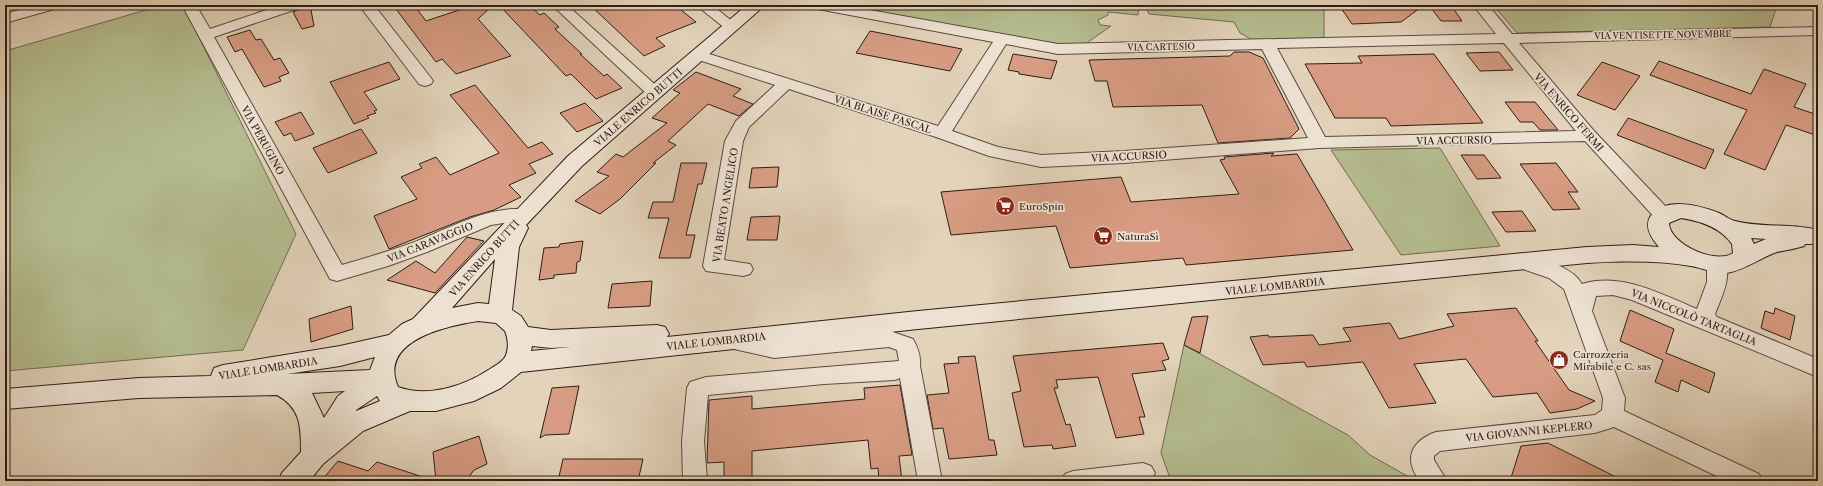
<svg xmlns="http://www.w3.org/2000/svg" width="1823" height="486" font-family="'Libre Caslon Text',serif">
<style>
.green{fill:#b4bc8f;stroke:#716c52}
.building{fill:#d79c83;stroke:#2e1d16}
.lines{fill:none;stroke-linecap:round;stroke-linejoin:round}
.street-casing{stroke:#5b4a3f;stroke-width:2}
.secondary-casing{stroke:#2e1d16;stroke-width:2}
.street{fill:#ede2d2;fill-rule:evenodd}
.secondary{fill:#ede2d2;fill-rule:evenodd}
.labels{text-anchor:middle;stroke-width:3.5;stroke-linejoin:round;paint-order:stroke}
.far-street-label{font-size:9px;fill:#2e1d16;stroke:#ede2d2}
.street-label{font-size:10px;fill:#2e1d16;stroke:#ede2d2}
.poi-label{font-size:10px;fill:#2e1d16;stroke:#ede2d2;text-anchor:start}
</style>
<rect width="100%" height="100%" fill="#e3d3ba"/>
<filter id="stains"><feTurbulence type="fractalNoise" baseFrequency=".005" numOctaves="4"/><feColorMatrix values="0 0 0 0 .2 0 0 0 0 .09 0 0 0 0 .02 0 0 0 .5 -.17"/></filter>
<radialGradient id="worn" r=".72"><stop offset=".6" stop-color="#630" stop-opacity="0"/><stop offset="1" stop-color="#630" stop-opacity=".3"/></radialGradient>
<!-- green -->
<g class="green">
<path d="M163 5H183L296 234 243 350 5 371V51Z"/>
<path d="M833 5H1139L1138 15 1108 12V15L1098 20 1100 25 1111 26 1081 47 1058 46Z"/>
<path d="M1145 5H1324V41L1256 42 1240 33 1234 22 1149 14Z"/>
<path d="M1493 5H1774L1777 6 1770 27 1517 33Z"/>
<path d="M1440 148 1500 246 1401 255 1331 150Z"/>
<path d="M1184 345 1348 435 1370 455 1416 481H1171L1161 453Z"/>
</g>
<!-- building -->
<g class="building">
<path d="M303 5H310L314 26 302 29 293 12 300 9Z"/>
<path d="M409 5H414L426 21 474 5H493L478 19 511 56 456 74 442 59 436 62 396 9Z"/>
<path d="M499 5H529L540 15 544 13 559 27 555 29 582 54H580L604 76 607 74 622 88 596 99 571 74 566 76Z"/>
<path d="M590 5H675L696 22 656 38 665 46 644 56Z"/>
<path d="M1339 5H1424L1401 22 1352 24Z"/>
<path d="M1429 5H1451L1462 21H1441Z"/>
<path d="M250 30 256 40 261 39 274 60 280 58 289 73 279 77 281 81 264 87 242 49 235 52 227 37Z"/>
<path d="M870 31 962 49 950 71 856 53Z"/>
<path d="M1234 52H1249L1263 58 1299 129 1290 138 1218 143 1202 105 1113 107 1107 81H1095L1089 60 1230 56Z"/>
<path d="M1499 52 1513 70 1480 71 1466 53Z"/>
<path d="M1013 54 1057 61 1051 79 1019 74V72L1008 70Z"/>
<path d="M1434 54 1483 123 1391 126 1386 118H1335L1305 64 1362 63 1358 56Z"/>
<path d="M1659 61 1751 94 1764 69 1806 84 1794 107 1818 115V136L1786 125 1765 170 1724 154 1747 110 1650 75Z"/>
<path d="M389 62 400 79 364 92 377 110 374 111 376 113 367 116 369 118 354 124 330 82Z"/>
<path d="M1602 62 1640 76 1615 110 1577 95Z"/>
<path d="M696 72 741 89 733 96 753 104 739 116 708 104 668 141 676 145 653 163H656L620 199 600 214 575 201 609 176 597 172 616 154 623 157 667 123 652 118 680 93 673 90Z"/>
<path d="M475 85 528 148 542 142 553 154 529 164 536 173 509 185 521 197 494 210 470 217 389 249 374 216 417 199 401 177 422 168 419 164 436 157 450 175 499 153 450 95Z"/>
<path d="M1505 102H1535L1558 130H1540L1533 122H1520Z"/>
<path d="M585 103 603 121 577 132 560 113Z"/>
<path d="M301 112 314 134 295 141 291 133 284 136 275 122Z"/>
<path d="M1628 118 1714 150 1705 169 1617 135Z"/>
<path d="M361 129 377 153 328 173 313 148Z"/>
<path d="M1274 153 1271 156 1297 154 1353 250 1186 265 1183 258 1070 268 1056 226 951 235 941 192 1121 177 1131 202 1239 194 1220 160 1225 159 1224 157Z"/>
<path d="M1461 155H1484L1501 178 1477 179Z"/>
<path d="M681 163H707L702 184H698L686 235H695L690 258H659L669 218H648L653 202H673Z"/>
<path d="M1556 163 1578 192H1568L1580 209 1553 210 1520 164Z"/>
<path d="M779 167 777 187 749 188 752 168Z"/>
<path d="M1522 211 1536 231 1506 232 1492 212Z"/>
<path d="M780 216 777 240H747L751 217Z"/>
<path d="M467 237 484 241 435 293 387 280 416 261 435 273Z"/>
<path d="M583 241 580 261 577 262 576 273 554 275V278L539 280 544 248 559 247 560 244Z"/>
<path d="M652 281 650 306 608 308 612 284Z"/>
<path d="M351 306 353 329 311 342 309 319Z"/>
<path d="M1516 308 1538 341H1535L1569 390 1595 401 1577 409 1550 413 1537 393 1493 397 1466 359 1414 364 1436 403 1389 408 1363 362 1307 367 1304 362 1263 365 1250 337 1268 335 1269 337 1313 335 1319 345 1351 341 1343 328 1390 323 1399 339 1454 326 1447 314Z"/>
<path d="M1775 308 1795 316 1790 340 1761 328 1765 311 1774 314Z"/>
<path d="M1630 310 1674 329 1666 353 1715 373 1709 393 1681 380 1678 392 1655 382 1663 360 1620 341Z"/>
<path d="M1208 316 1200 353 1184 345 1192 317Z"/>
<path d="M1163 343 1169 359 1162 361 1166 370 1132 374 1145 417H1139L1144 434 1116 438 1098 377 1056 380 1058 388H1054L1066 425 1070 424 1076 446 1053 449 1052 445 1024 447 1012 393 1021 391 1013 356Z"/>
<path d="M975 356 989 440H994L997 455 949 459 943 428 933 429 927 395 949 393 944 364 959 363 958 357Z"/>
<path d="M900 385 912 455 899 456 902 481H879L878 468 871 469 868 440 752 451V481H724V462L707 463 709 400 752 396V409L865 399 864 388Z"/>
<path d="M579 386 569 434 545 435 540 438 552 388Z"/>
<path d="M479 436 487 464 474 470 466 481H436L433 452Z"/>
<path d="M1548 443 1624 481H1510L1521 446Z"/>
<path d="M563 459H643L638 481H558Z"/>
<path d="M338 461 368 471 377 462 426 478V481H321Z"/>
</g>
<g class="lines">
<!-- street casing -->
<g class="street-casing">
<g id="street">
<path d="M37 5H60L58 8 5 23V14Z"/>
<path d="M182 5H196L210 29 281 5H302L300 8 214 37 342 265C366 258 389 251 412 243 443 231 497 201 530 211L532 215 530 219 491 225 427 252 388 266 337 281 330 279Z"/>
<path d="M359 5H374L431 78 433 81 431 84 425 86 419 84Z"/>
<path d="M552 5H567L661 90 663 93 661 96 655 98 649 96Z"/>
<path d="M696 5H712L738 26 736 29 731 30 726 29Z"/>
<path d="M811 5H842L1058 44 1496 34 1473 5H1488L1512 34 1818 27V35L1519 43 1595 132 1670 211 1672 215 1670 219 1663 221 1656 219 1585 141 1319 148 1124 163 1041 167 989 156 936 137 789 89 749 127 743 141 724 260 750 264 753 269 750 274 743 276 706 271 703 266 725 141 736 121 775 85 693 58 690 55 693 52 698 50 703 52 938 126 993 42 818 9 813 8ZM1504 43 1576 131 1325 137 1277 48ZM1006 44 1058 54 1262 49 1308 138 1124 151 1041 155 998 147 952 131Z"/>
<path d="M1521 254C1541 260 1571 265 1582 284 1621 272 1661 294 1697 309L1707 282V264L1710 259 1717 257 1724 259C1733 276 1721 298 1715 314L1717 317 1818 359V377L1632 300 1613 295 1596 296 1592 311 1625 398 1624 411 1759 474 1763 481H1727L1614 427 1595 433 1440 451 1434 456V460L1447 481H1420C1403 459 1411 441 1436 432L1595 415 1602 410 1603 398 1564 289 1549 278 1514 266 1511 261 1514 256Z"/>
<path d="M890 331 913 339C918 348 921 356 920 366L942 481H918L900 378 895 380 824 384 708 395 704 441 707 481H683L682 441 687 388 690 382 706 377 899 361 897 350 889 347 774 358 725 347 722 341 725 335 732 333 774 342Z"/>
<path d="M1143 463 1151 466 1155 473 1151 480 1061 481 1065 474 1073 471Z"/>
</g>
</g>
<!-- secondary casing -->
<g class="secondary-casing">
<path id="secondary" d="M747 5H765L582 166 526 225 528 228 519 247 512 310 521 316 528 327 551 330 657 325 665 327 669 334 667 337 918 311 1587 247 1633 245 1659 247C1652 239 1644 228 1650 217 1664 196 1699 205 1719 213 1724 215 1730 220 1735 221 1762 228 1792 223 1818 230V244H1805L1804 246C1795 249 1786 250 1777 252 1760 258 1743 271 1726 273 1714 274 1703 268 1691 266 1657 260 1621 261 1587 263L918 329 521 372 501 388 474 401 436 411H410L363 431 323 464 309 481H278L282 473 301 452C301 427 301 408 277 395L139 398 5 409V389L139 378 211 376 214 368 223 365 340 346 389 335 402 324 413 319 568 156ZM1681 218C1700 221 1720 227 1732 244L1733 253C1716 265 1669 244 1669 223ZM1751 238 1766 239 1754 244ZM495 259 489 304 478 303 452 308ZM478 321 496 323 505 331C508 338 509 348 506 355 504 361 495 366 490 369 464 386 429 398 398 387 378 340 447 326 478 321ZM532 346 551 348 570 347 531 351ZM375 357 370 370 287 374 340 366ZM345 391 338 396 324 418 312 393ZM377 396 380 401 356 411V410Z"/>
</g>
<!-- street -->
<use href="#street" class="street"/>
<!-- secondary -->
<use href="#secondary" class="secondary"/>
</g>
<!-- icons -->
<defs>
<g id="supermarket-disc" transform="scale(1)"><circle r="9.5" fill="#8f2418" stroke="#ede2d2"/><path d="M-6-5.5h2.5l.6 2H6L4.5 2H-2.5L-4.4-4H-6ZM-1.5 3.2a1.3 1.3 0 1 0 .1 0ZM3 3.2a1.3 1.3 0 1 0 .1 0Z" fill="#fff"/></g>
<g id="shop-disc" transform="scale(1)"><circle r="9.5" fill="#8f2418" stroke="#ede2d2"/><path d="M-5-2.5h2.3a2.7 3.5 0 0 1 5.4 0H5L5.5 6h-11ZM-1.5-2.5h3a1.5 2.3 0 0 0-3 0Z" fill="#fff"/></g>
</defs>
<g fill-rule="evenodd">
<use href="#supermarket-disc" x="1005" y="206"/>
<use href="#supermarket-disc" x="1103" y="236"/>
<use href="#shop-disc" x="1559" y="360"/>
</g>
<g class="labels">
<!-- far-street labels -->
<g class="far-street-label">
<text transform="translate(1663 35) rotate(-1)" y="3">VIA VENTISETTE NOVEMBRE</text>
<text transform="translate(1161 47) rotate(-1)" y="3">VIA CARTESIO</text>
</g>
<!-- street labels -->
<g class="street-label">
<text transform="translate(638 107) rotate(-41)" y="4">VIALE ENRICO BUTTI</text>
<text transform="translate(1569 112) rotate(49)" y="4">VIA ENRICO FERMI</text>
<text transform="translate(883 114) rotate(18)" y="4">VIA BLAISE PASCAL</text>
<text transform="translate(263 140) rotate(61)" y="4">VIA PERUGINO</text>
<text transform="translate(1454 140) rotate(-1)" y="4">VIA ACCURSIO</text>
<text transform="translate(1129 156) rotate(-3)" y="4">VIA ACCURSIO</text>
<text transform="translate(725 205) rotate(-81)" y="4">VIA BEATO ANGELICO</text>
<text transform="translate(430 242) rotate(-22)" y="4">VIA CARAVAGGIO</text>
<text transform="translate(484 258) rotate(-48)" y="4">VIA ENRICO BUTTI</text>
<text transform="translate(1275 286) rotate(-6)" y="4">VIALE LOMBARDIA</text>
<text transform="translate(1694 317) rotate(22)" y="4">VIA NICCOLÒ TARTAGLIA</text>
<text transform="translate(716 341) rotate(-6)" y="4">VIALE LOMBARDIA</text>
<text transform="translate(268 368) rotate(-9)" y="4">VIALE LOMBARDIA</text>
<text transform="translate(1529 431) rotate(-6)" y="4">VIA GIOVANNI KEPLERO</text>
</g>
<!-- poi labels -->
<g class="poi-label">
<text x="1019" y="210">EuroSpin</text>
<text x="1117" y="240">NaturaSì</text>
<text x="1573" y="358">Carrozzeria<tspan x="1573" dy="12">Mirabile e C. sas</tspan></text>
</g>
</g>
<!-- margin -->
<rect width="1823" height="486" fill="none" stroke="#e3d3ba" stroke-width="20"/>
<rect x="6" y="6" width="1811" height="474" fill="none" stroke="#2e1d16" stroke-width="2"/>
<rect x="10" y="10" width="1803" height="466" fill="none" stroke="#2e1d16"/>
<rect width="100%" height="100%" filter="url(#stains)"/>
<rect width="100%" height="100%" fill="url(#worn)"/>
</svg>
